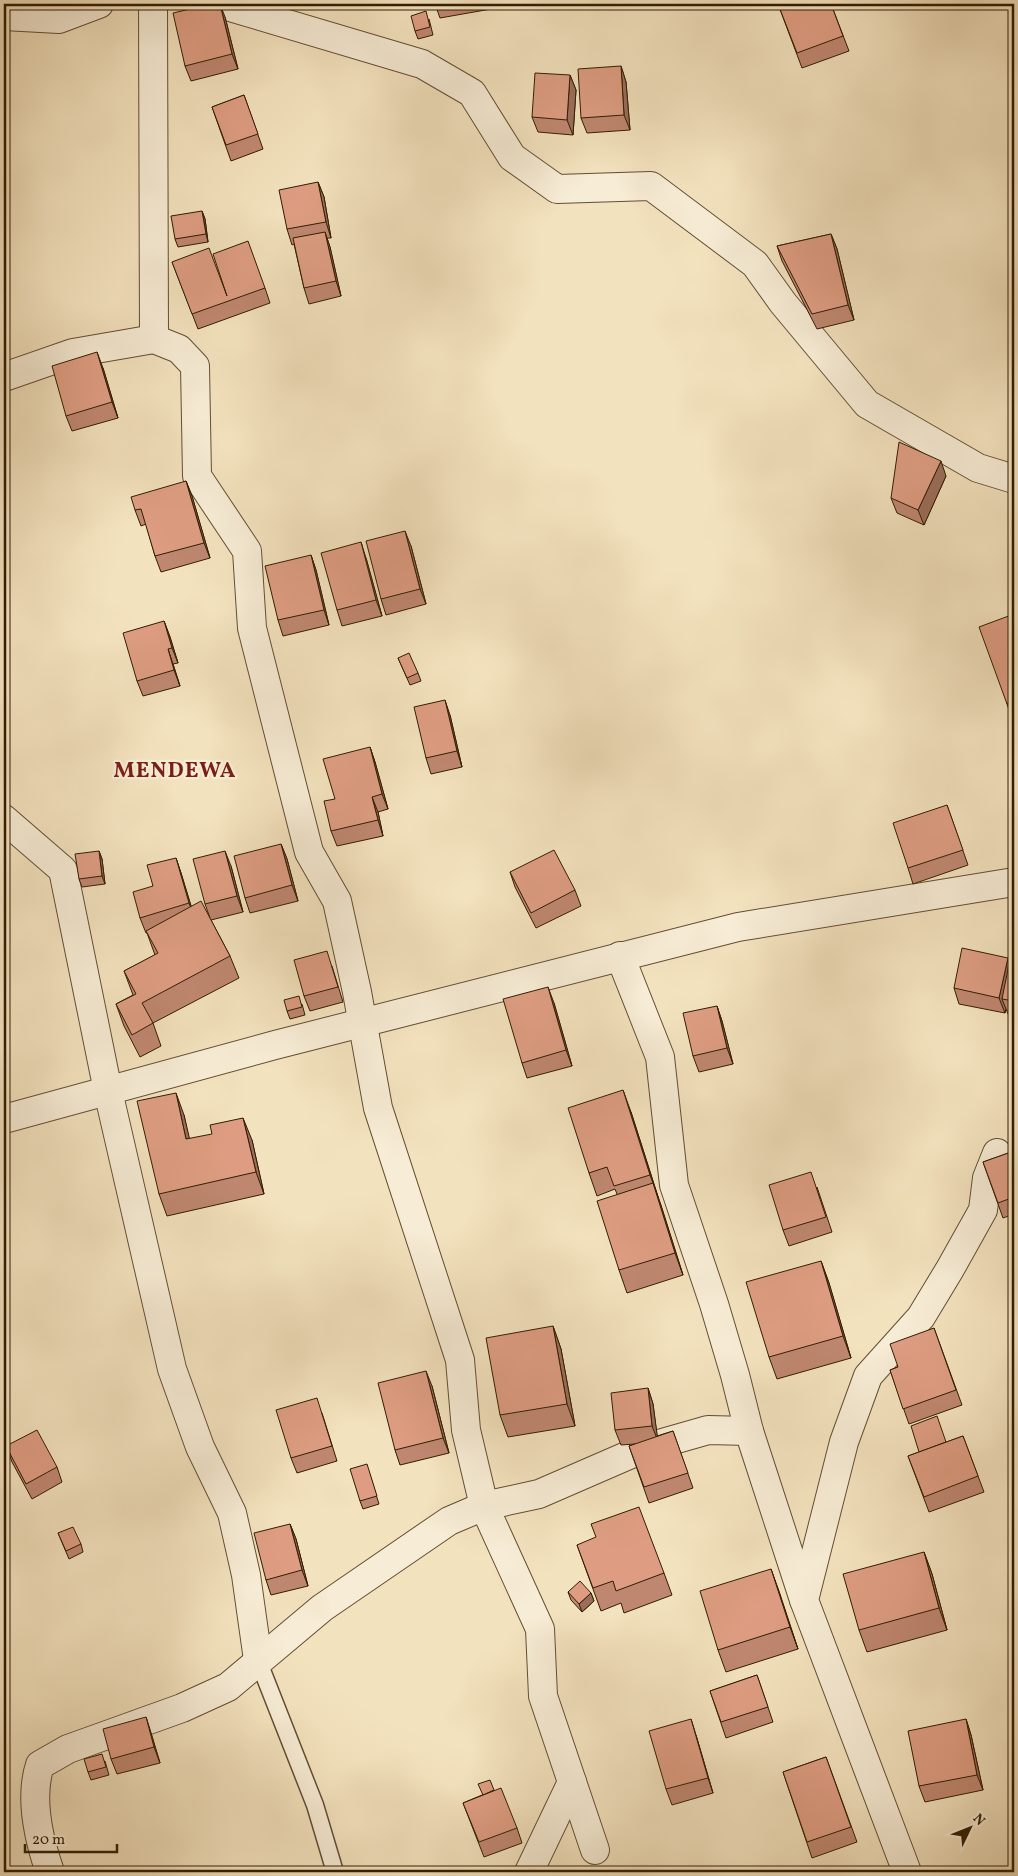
<svg xmlns="http://www.w3.org/2000/svg" width="1018" height="1876" font-family="Vollkorn,serif">
<style>
.lines{fill:none;stroke-linecap:round;stroke-linejoin:round}
.lane-casing{stroke:#624e32;stroke-width:19}
.street-casing{stroke:#624e32;stroke-width:30}
.lane{stroke:#f7ecd5;stroke-width:16}
.street{stroke:#f7ecd5;stroke-width:28}
.wall{fill:#bf8770;stroke:#311c03}
.shaded-wall{fill:#9b6e5b;stroke:#311c03}
.building{fill:#de9d82;stroke:#311c03}
.labels{text-anchor:middle;stroke-width:4.5;stroke-linejoin:round;paint-order:stroke}
.district-label{font-size:22px;font-weight:bold;letter-spacing:1px;fill:#7a1f14;stroke:#f7ecd5}
</style>
<rect width="100%" height="100%" fill="#f3e2be"/>
<filter id="stains"><feTurbulence type="fractalNoise" baseFrequency=".004" numOctaves="4"/><feColorMatrix values="0 0 0 0 .2 0 0 0 0 .09 0 0 0 0 .02 0 0 0 .5 -.17"/></filter>
<radialGradient id="worn" r=".72"><stop offset=".6" stop-color="#630" stop-opacity="0"/><stop offset="1" stop-color="#630" stop-opacity=".3"/></radialGradient>
<g class="lines">
<!-- lane casing -->
<g class="lane-casing">
<path id="lane" d="M258 1660 315 1805 335 1872"/>
</g>
<!-- street casing -->
<g class="street-casing">
<g id="street">
<path d="M153 4 154 339"/>
<path d="M220 4 422 64 472 93 512 157 557 189 651 186 755 264 783 303 867 404 978 468 1014 479"/>
<path d="M4 16 59 19 99 4"/>
<path d="M4 377 73 353 154 339 179 349 195 366 197 476 247 551 252 628 309 852 337 901 357 992 378 1108 460 1360 466 1430 484 1506 540 1629 543 1696 595 1850"/>
<path d="M4 819 63 870 108 1091 172 1369 200 1447 232 1513 246 1575 258 1660"/>
<path d="M620 956 660 1057 674 1185 714 1304 735 1375 749 1431 804 1600"/>
<path d="M4 1119 275 1045 738 927 1014 882"/>
<path d="M50 1872C39 1840 29 1798 40 1765L68 1749 182 1708 228 1687 322 1608 449 1521 484 1506 539 1494 645 1448 708 1430 749 1431"/>
<path d="M529 1872 572 1782"/>
<path d="M907 1872 804 1600 844 1442 868 1376 921 1317 950 1269 983 1210 987 1178 997 1153"/>
</g>
</g>
<!-- lane -->
<use href="#lane" class="lane"/>
<!-- street -->
<use href="#street" class="street"/>
</g>
<!-- wall -->
<g class="wall">
<path d="M435 4H490L491 9 440 18Z"/>
<path d="M778 4H831L849 51 802 68Z"/>
<path d="M225 17 238 69 191 81 185 66Z"/>
<path d="M429 19 433 35 418 39 415 31Z"/>
<path d="M621 66 626 82 630 130 587 133 581 118Z"/>
<path d="M570 75 576 90 573 135 538 132 532 117Z"/>
<path d="M244 95 263 149 231 161 212 107Z"/>
<path d="M318 182 324 197 331 238H327L330 247 341 296 309 304 304 288 294 244 292 245 287 229Z"/>
<path d="M202 211 205 219 208 242 178 247 175 239Z"/>
<path d="M831 234 837 249 854 320 817 329 782 261 777 246Z"/>
<path d="M172 262 227 296 265 288 270 303 198 329Z"/>
<path d="M103 368 118 418 72 431 66 416Z"/>
<path d="M946 476 924 525 897 513 891 498Z"/>
<path d="M186 481 192 496 210 558 161 572 155 556 146 524 141 526 135 510Z"/>
<path d="M411 546 426 604 386 615 381 599Z"/>
<path d="M311 555 316 570 329 625 283 636 278 620Z"/>
<path d="M366 558 382 616 342 626 337 610Z"/>
<path d="M1014 614V725L1007 704Z"/>
<path d="M164 621 170 637 178 663 173 664 180 686 143 696 137 681Z"/>
<path d="M398 658 418 673 421 681 410 685Z"/>
<path d="M450 715 462 767 431 774 426 758Z"/>
<path d="M370 747 375 762 388 809 378 812 383 836 337 846 331 831 335 799Z"/>
<path d="M947 805 968 865 913 884 908 868Z"/>
<path d="M281 844 287 859 298 901 250 913 245 898Z"/>
<path d="M99 851 102 859 105 884 82 887 79 879Z"/>
<path d="M176 858 181 873 191 906 210 918 205 904 231 866 243 912 211 920 230 956 239 978 153 1023 161 1046 140 1057 124 1026 116 1004 133 995 124 971 155 955 147 933H146L140 918 153 886Z"/>
<path d="M510 872 575 890 581 906 536 928 515 887Z"/>
<path d="M1010 965 1014 966V1016L1008 1014 1006 1009 1005 1013 959 1004 954 988Z"/>
<path d="M332 966 343 1002 310 1011 304 996Z"/>
<path d="M554 1003 572 1066 527 1078 522 1063Z"/>
<path d="M302 1004 305 1015 290 1019 287 1011Z"/>
<path d="M717 1006 722 1021 733 1064 699 1072 693 1056Z"/>
<path d="M631 1112 683 1275 627 1293 619 1270 617 1194 615 1189 597 1196 589 1173Z"/>
<path d="M184 1115 189 1139 252 1140 264 1194 167 1216 159 1194Z"/>
<path d="M1014 1151V1214L1003 1218 983 1162Z"/>
<path d="M817 1187 832 1232 789 1246 783 1230Z"/>
<path d="M821 1261 829 1283 851 1358 777 1379 769 1357Z"/>
<path d="M553 1326 561 1349 575 1426 508 1437 500 1415Z"/>
<path d="M934 1328 962 1405 909 1424 890 1370 898 1367Z"/>
<path d="M432 1386 449 1453 400 1465 395 1450Z"/>
<path d="M648 1388 653 1404 657 1436 673 1431 693 1488 649 1503 629 1446 635 1444 621 1445 615 1430Z"/>
<path d="M322 1413 337 1461 297 1473 291 1458Z"/>
<path d="M963 1436 984 1492 929 1512 908 1456Z"/>
<path d="M6 1446 57 1467 62 1482 32 1499 12 1462Z"/>
<path d="M369 1472 379 1504 363 1509 360 1501Z"/>
<path d="M290 1524 296 1539 308 1586 271 1595 266 1580Z"/>
<path d="M58 1533 81 1544 83 1552 69 1559Z"/>
<path d="M577 1545 664 1573 672 1595 624 1613 621 1603 601 1611Z"/>
<path d="M924 1552 932 1574 947 1630 867 1652 859 1630Z"/>
<path d="M771 1569 798 1649 726 1672 718 1650Z"/>
<path d="M568 1592 591 1593 594 1601 582 1612 571 1600Z"/>
<path d="M757 1675 773 1722 726 1738 710 1691Z"/>
<path d="M146 1717 151 1733 160 1763 117 1774 111 1759Z"/>
<path d="M966 1719 971 1735 983 1790 925 1802 919 1786Z"/>
<path d="M696 1735 713 1793 672 1805 666 1789Z"/>
<path d="M826 1757 857 1842 812 1858 783 1772Z"/>
<path d="M105 1761 109 1775 91 1780 88 1772Z"/>
<path d="M494 1790 517 1828 522 1843 484 1857 463 1803Z"/>
</g>
<!-- shaded-wall -->
<g class="shaded-wall">
<path d="M220 4 225 17 238 69 232 54Z"/>
<path d="M621 66 626 82 630 130 624 115Z"/>
<path d="M570 75 576 90 573 135 567 120Z"/>
<path d="M318 182 324 197 331 238 326 222Z"/>
<path d="M202 211 205 219 208 242 206 234Z"/>
<path d="M325 232 330 247 341 296 336 281Z"/>
<path d="M831 234 837 249 854 320 848 305Z"/>
<path d="M97 352 103 368 118 418 112 402Z"/>
<path d="M941 461 946 476 924 525 918 510Z"/>
<path d="M186 481 192 496 210 558 204 543Z"/>
<path d="M405 531 411 546 426 604 420 589Z"/>
<path d="M361 542 366 558 382 616 376 600Z"/>
<path d="M311 555 316 570 329 625 324 610Z"/>
<path d="M164 621 170 637 178 663 172 648Z"/>
<path d="M168 649 173 664 180 686 174 670Z"/>
<path d="M445 700 450 715 462 767 457 751Z"/>
<path d="M370 747 375 762 388 809 382 794Z"/>
<path d="M372 797 378 812 383 836 378 820Z"/>
<path d="M281 844 287 859 298 901 292 885Z"/>
<path d="M99 851 102 859 105 884 102 876Z"/>
<path d="M225 851 231 866 243 912 237 896Z"/>
<path d="M176 858 181 873 195 919 189 903Z"/>
<path d="M1008 958 1013 973 1002 999 1006 1009 1005 1013 999 998Z"/>
<path d="M548 987 554 1003 572 1066 566 1050Z"/>
<path d="M717 1006 722 1021 733 1064 727 1048Z"/>
<path d="M623 1090 631 1112 658 1197 650 1175Z"/>
<path d="M176 1093 184 1115 195 1162 186 1139Z"/>
<path d="M243 1118 252 1140 264 1194 256 1172Z"/>
<path d="M653 1183 661 1205 683 1275 675 1253Z"/>
<path d="M821 1261 829 1283 851 1358 843 1336Z"/>
<path d="M553 1326 561 1349 575 1426 567 1404Z"/>
<path d="M426 1371 432 1386 449 1453 443 1438Z"/>
<path d="M648 1388 653 1404 658 1441 652 1426Z"/>
<path d="M290 1524 296 1539 308 1586 302 1570Z"/>
<path d="M924 1552 932 1574 947 1630 939 1608Z"/>
<path d="M771 1569 779 1591 798 1649 790 1627Z"/>
<path d="M591 1593 594 1601 582 1612 579 1604Z"/>
<path d="M146 1717 151 1733 160 1763 154 1747Z"/>
<path d="M691 1719 696 1735 713 1793 708 1778Z"/>
<path d="M966 1719 971 1735 983 1790 977 1775Z"/>
</g>
<!-- building -->
<g class="building">
<path d="M211 4H220L232 54 185 66 173 13Z"/>
<path d="M778 4H831L843 36 797 53Z"/>
<path d="M426 11 430 27 415 31 411 16Z"/>
<path d="M621 66 624 115 581 118 578 69Z"/>
<path d="M535 73 570 75 567 120 532 117Z"/>
<path d="M244 95 258 134 226 145 212 107Z"/>
<path d="M318 182 326 222 287 229 279 190Z"/>
<path d="M202 211 206 234 175 239 171 216Z"/>
<path d="M325 232 336 281 304 288 293 238Z"/>
<path d="M831 234 848 305 812 314 777 246Z"/>
<path d="M248 241 265 288 192 314 172 262 209 248 227 296 213 254Z"/>
<path d="M97 352 112 402 66 416 52 366Z"/>
<path d="M899 442 941 461 918 510 891 498Z"/>
<path d="M186 481 204 543 155 556 141 509 135 510 131 497Z"/>
<path d="M405 531 420 589 381 599 366 541Z"/>
<path d="M361 542 376 600 337 610 321 553Z"/>
<path d="M311 555 324 610 278 620 265 566Z"/>
<path d="M1014 614V702L1007 704 979 627Z"/>
<path d="M164 621 172 648 168 649 174 670 137 681 123 633Z"/>
<path d="M409 653 418 673 407 678 398 658Z"/>
<path d="M445 700 457 751 426 758 414 707Z"/>
<path d="M370 747 382 794 372 797 378 820 331 831 324 801 335 799 323 759Z"/>
<path d="M947 805 963 850 908 868 893 823Z"/>
<path d="M281 844 292 885 245 898 234 856Z"/>
<path d="M554 850 575 890 531 913 510 872Z"/>
<path d="M99 851 102 876 79 879 75 854Z"/>
<path d="M225 851 237 896 205 904 193 859Z"/>
<path d="M176 858 189 903 140 918 133 892 153 886 147 865Z"/>
<path d="M201 901 230 956 142 1003 153 1023 132 1035 116 1004 136 994 124 971 158 953 146 931Z"/>
<path d="M962 948 1008 958 999 998 954 988Z"/>
<path d="M327 951 338 987 304 996 294 960Z"/>
<path d="M1009 964 1014 966V1001L1002 999Z"/>
<path d="M548 987 566 1050 522 1063 503 999Z"/>
<path d="M299 996 302 1007 287 1011 284 1000Z"/>
<path d="M717 1006 727 1048 693 1056 683 1013Z"/>
<path d="M623 1090 650 1175 614 1186 607 1167 589 1173 568 1108Z"/>
<path d="M176 1093 186 1139 212 1134 210 1125 243 1118 256 1172 159 1194 137 1101Z"/>
<path d="M1014 1151V1197L998 1203 983 1162Z"/>
<path d="M811 1172 826 1217 783 1230 769 1185Z"/>
<path d="M653 1183 675 1253 619 1270 597 1201Z"/>
<path d="M821 1261 843 1336 769 1357 746 1282Z"/>
<path d="M553 1326 567 1404 500 1415 486 1338Z"/>
<path d="M934 1328 956 1390 903 1409 890 1370 898 1367 890 1344Z"/>
<path d="M426 1371 443 1438 395 1450 378 1383Z"/>
<path d="M648 1388 652 1426 615 1430 611 1393Z"/>
<path d="M317 1398 332 1446 291 1458 276 1410Z"/>
<path d="M937 1416 946 1442 919 1452 911 1426Z"/>
<path d="M37 1430 57 1467 26 1484 6 1446Z"/>
<path d="M673 1431 688 1473 644 1487 629 1446Z"/>
<path d="M963 1436 978 1476 924 1497 908 1456Z"/>
<path d="M367 1464 377 1496 360 1501 350 1469Z"/>
<path d="M639 1507 664 1573 616 1591 613 1581 593 1588 577 1545 596 1537 591 1524Z"/>
<path d="M290 1524 302 1570 266 1580 254 1533Z"/>
<path d="M73 1527 81 1544 66 1551 58 1533Z"/>
<path d="M924 1552 939 1608 859 1630 843 1574Z"/>
<path d="M771 1569 790 1627 718 1650 700 1591Z"/>
<path d="M580 1581 591 1593 579 1604 568 1592Z"/>
<path d="M757 1675 768 1707 721 1722 710 1691Z"/>
<path d="M146 1717 154 1747 111 1759 103 1729Z"/>
<path d="M691 1719 708 1778 666 1789 649 1731Z"/>
<path d="M966 1719 977 1775 919 1786 908 1731Z"/>
<path d="M102 1754 106 1767 88 1772 84 1759Z"/>
<path d="M826 1757 851 1827 807 1842 783 1772Z"/>
<path d="M490 1780 494 1790 483 1795 478 1784Z"/>
<path d="M501 1788 517 1828 479 1842 463 1803Z"/>
</g>
<g class="labels">
<!-- district labels -->
<g class="district-label">
<text x="175" y="777">MENDEWA</text>
</g>
</g>
<!-- margin -->
<rect width="1018" height="1876" fill="none" stroke="#f3e2be" stroke-width="20"/>
<rect x="5" y="5" width="1008" height="1866" fill="none" stroke="#311c03" stroke-width="2.5"/>
<rect x="10" y="10" width="998" height="1856" fill="none" stroke="#311c03"/>
<!-- north arrow -->
<g transform="translate(970 1828) rotate(47)" stroke="#f7ecd5" stroke-width="4" paint-order="stroke">
<path d="M0-4L9 19L0 12L-9 19Z" fill="#311c03"/>
<text y="-8" font-size="14" font-weight="bold" text-anchor="middle" fill="#311c03">N</text>
</g>
<!-- scale -->
<path d="M25 1844v8h92v-8" fill="none" stroke="#311c03" stroke-width="2.5"/>
<text x="32" y="1844" font-size="15" fill="#311c03" stroke="#f7ecd5" stroke-width="4" paint-order="stroke">20 m</text>
<rect width="100%" height="100%" filter="url(#stains)"/>
<rect width="100%" height="100%" fill="url(#worn)"/>
</svg>
